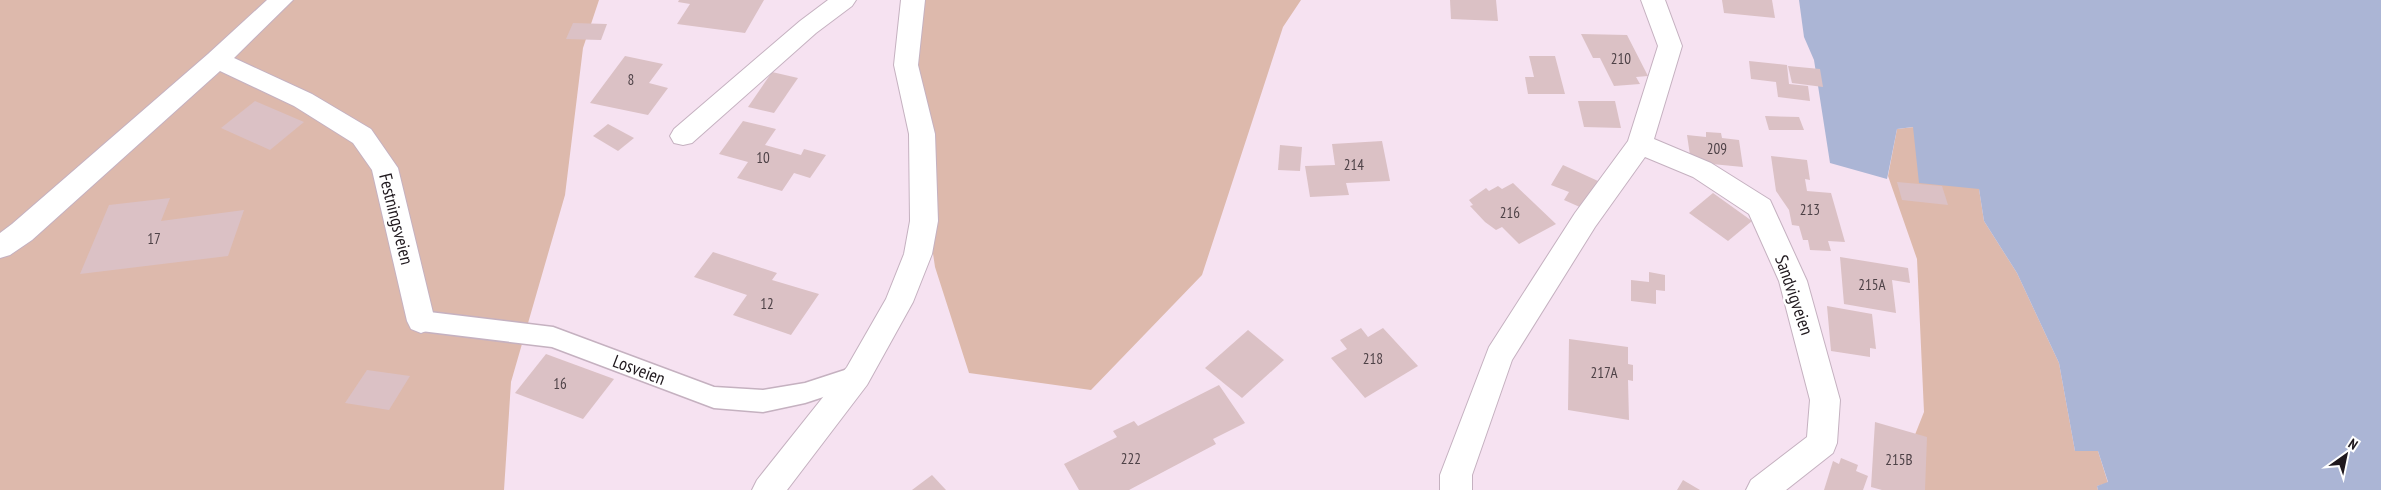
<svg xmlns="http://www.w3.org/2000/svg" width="2381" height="490" font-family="'PT Sans Narrow',sans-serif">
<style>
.green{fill:#ddb9ac}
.water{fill:#abb5d5}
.building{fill:#dbc1c5}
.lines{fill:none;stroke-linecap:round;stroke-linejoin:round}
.service-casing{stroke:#c5b1c0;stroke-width:3}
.minor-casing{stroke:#c5b1c0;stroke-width:2}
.tertiary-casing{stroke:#c5b1c0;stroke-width:2}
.service{fill:#fff;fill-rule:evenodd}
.minor{fill:#fff;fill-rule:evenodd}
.tertiary{fill:#fff;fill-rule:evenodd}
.labels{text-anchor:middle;stroke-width:5;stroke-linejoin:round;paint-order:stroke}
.number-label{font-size:15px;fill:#4e4247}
.street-label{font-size:18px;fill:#1f181d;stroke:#fff}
</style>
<rect width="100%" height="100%" fill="#f6e2f1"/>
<!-- green -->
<g class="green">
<path d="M0 0H599L583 48 565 195 511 382 504 490H0Z"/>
<path d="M919 0H1301L1283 27 1202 275 1091 390 969 373 935 267 913 118Z"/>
<path d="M1914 127 1979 189 1984 221 2017 273 2059 363 2075 451H2098L2108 483 2097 486 2098 490H1893L1924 412 1917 259 1888 176 1897 129Z"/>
</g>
<!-- water -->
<path class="water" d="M1799 0H2381V490H2098L2097 486 2108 482 2098 451H2075L2059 363 2017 273 1984 221 1979 189 1919 183 1913 127 1897 129 1887 179 1830 163 1814 60 1804 37Z"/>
<!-- building -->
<g class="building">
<path d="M679 0H764L745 33 677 24 690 4 678 2Z"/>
<path d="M1450 0H1496L1498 21 1451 19Z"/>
<path d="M1722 0H1772L1775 18 1724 13Z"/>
<path d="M573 23 607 24 601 40 566 39Z"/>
<path d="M1581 34 1627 35 1648 76 1636 77 1640 84 1614 86 1600 58H1593Z"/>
<path d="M625 56 663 64 649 83 668 88 648 115 590 103Z"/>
<path d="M1529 56H1555L1565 94H1528L1525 77H1534Z"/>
<path d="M1749 61 1787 65 1789 84 1808 86 1810 101 1778 97 1776 82 1751 79Z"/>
<path d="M1788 66 1820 69 1823 87 1792 83Z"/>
<path d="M772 72 798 78 774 113 748 107Z"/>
<path d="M255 101 304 122 270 150 221 128Z"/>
<path d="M1578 101H1615L1621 128 1584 127Z"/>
<path d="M1765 116 1799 117 1804 130H1769Z"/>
<path d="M743 121 776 129 765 145 801 155 804 149 826 155 810 178 794 173 782 191 737 178 748 162 719 154Z"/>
<path d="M608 124 634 138 618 151 593 136Z"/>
<path d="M1706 132 1721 133 1722 138 1739 140 1743 167 1691 162 1687 135 1706 137Z"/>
<path d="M1382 141 1390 181 1346 183 1349 195 1310 197 1305 166 1335 165 1332 144Z"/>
<path d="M1280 145 1302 147 1300 171 1278 170Z"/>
<path d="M1771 156 1807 160 1810 180 1805 179 1807 191 1831 193 1845 242 1828 241 1831 251 1810 250 1808 240H1803L1799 226 1792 225 1789 210 1776 191Z"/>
<path d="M1563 165 1598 181 1582 208 1564 200 1569 192 1551 185Z"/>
<path d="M1897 182 1942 186 1948 205 1902 200Z"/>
<path d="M1513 183 1556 224 1519 244 1502 227 1496 230 1485 222 1470 206 1473 205 1469 200 1486 188 1489 191 1498 186 1502 189Z"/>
<path d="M1713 193 1752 221 1728 241 1689 213Z"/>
<path d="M170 198 161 221 244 210 228 256 80 274 109 205Z"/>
<path d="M713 252 777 273 772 280 819 294 791 335 733 315 747 295 694 277Z"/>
<path d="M1840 257 1908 268 1910 283 1892 280 1896 313 1844 304Z"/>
<path d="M1649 272 1665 275V291L1656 290V304L1631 301V280L1649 282Z"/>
<path d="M1827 306 1872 314 1876 349 1870 348V357L1831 351Z"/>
<path d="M1361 328 1368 337 1383 328 1418 366 1365 398 1331 358 1347 349 1340 340Z"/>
<path d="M1248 330 1284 360 1242 398 1205 368Z"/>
<path d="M1569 339 1628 347V364L1633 365V381L1628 380 1629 420 1568 410Z"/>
<path d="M546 354 614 379 583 419 515 393Z"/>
<path d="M367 370 410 376 389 410 345 403Z"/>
<path d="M1219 385 1245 423 1213 439 1216 444 1129 490H1079L1064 464 1117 437 1113 431 1134 421 1138 426Z"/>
<path d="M1875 422 1927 437 1925 490H1882L1871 487Z"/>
<path d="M1841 458 1858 465 1856 471 1868 476 1863 490H1824L1833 461 1839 464Z"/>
<path d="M932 475 946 490H912Z"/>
<path d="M1683 480 1700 490H1677Z"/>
</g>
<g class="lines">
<!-- service casing -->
<g class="service-casing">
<path id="service" d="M421 311 553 327 714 387 763 390 805 383 857 366 866 369 869 376 866 383 805 403 763 412 714 408 552 347 421 331 413 328 409 321 413 314Z"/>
</g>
<!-- minor casing -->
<g class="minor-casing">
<g id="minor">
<path d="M267 0H293L234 58 312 94 371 129 398 168 435 321 431 329 421 333 411 329 407 321 372 170 353 143 294 106 220 71 32 240 10 255 0 258V233L12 224 208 54Z"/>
<path d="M828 0H856L852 6 816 33 692 143 683 145 674 143 670 136 674 129 800 21Z"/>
<path d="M1641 0H1665L1682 46 1654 139 1711 163 1770 200 1807 281 1840 400 1837 443 1833 453 1786 490H1746L1751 480 1807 437 1810 400 1779 281 1749 214 1693 177 1645 157 1595 227 1512 360 1472 475V490H1440V475L1489 347 1575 213 1628 141 1658 46Z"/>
</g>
</g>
<!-- tertiary casing -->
<g class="tertiary-casing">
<path id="tertiary" d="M901 0H925L918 65 935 134 938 221 932 254 913 302 867 385 787 490H752L757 480 847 367 886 299 904 254 910 221 909 134 894 65Z"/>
</g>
<!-- service -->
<use href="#service" class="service"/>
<!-- minor -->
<use href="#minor" class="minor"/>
<!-- tertiary -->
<use href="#tertiary" class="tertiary"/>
</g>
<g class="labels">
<!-- number labels -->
<g class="number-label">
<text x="1621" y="64">210</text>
<text x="631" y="85">8</text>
<text x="1717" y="154">209</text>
<text x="763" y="163">10</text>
<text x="1354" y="170">214</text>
<text x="1810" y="215">213</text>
<text x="1510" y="218">216</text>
<text x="154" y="244">17</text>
<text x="1872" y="290">215A</text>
<text x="767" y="309">12</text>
<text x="1373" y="364">218</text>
<text x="1604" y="378">217A</text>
<text x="560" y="389">16</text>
<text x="1131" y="464">222</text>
<text x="1899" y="465">215B</text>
</g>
<!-- street labels -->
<g class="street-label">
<text transform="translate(396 219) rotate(76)" y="6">Festningsveien</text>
<text transform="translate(1794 295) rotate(71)" y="6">Sandvigveien</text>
<text transform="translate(639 370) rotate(21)" y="6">Losveien</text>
</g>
</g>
<!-- north arrow -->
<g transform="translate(2346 455) rotate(33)" stroke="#ffffff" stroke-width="4" paint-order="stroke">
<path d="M0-4L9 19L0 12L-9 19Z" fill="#1f181d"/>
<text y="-8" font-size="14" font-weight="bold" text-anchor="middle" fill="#1f181d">N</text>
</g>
</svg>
